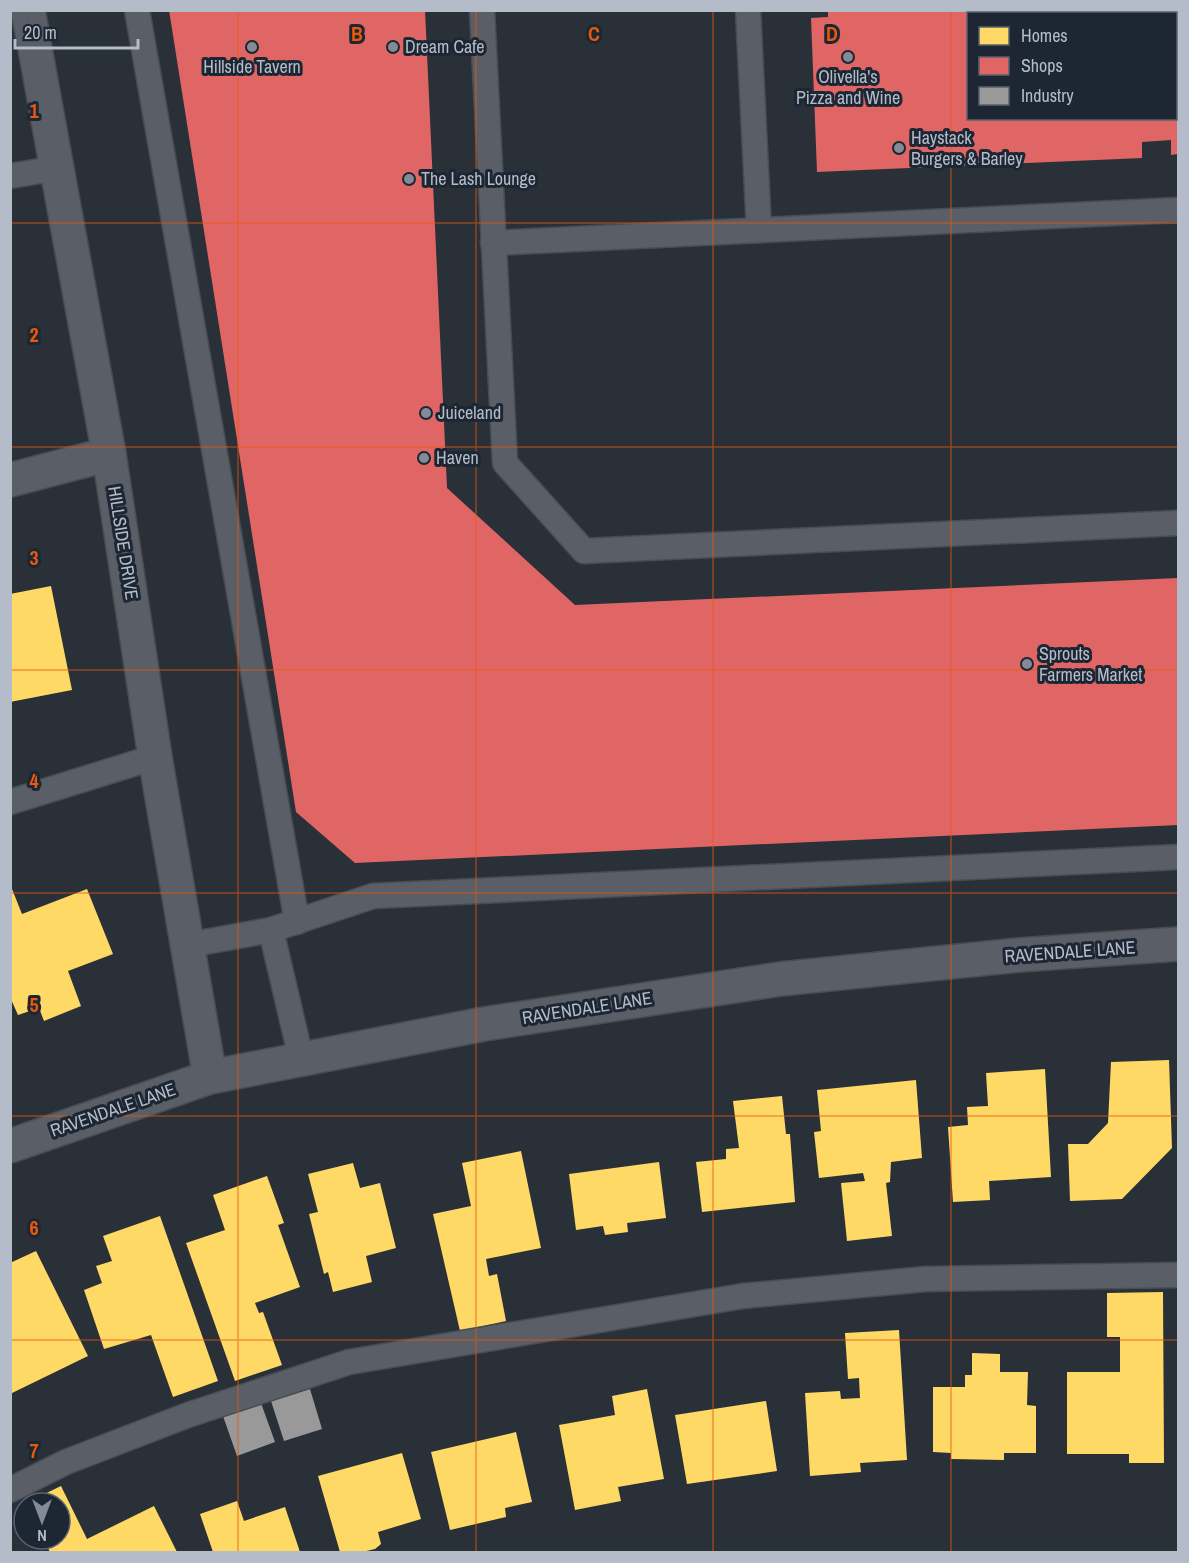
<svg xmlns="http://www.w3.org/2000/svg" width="1189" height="1563" font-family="'Archivo Narrow',sans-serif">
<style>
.homes{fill:#ffd966}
.shops{fill:#e06666;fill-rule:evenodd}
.industry{fill:#999}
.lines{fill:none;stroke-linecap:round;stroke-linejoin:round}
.service-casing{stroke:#484c53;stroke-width:27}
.minor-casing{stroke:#484c53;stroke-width:36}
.service{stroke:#5a5e66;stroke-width:24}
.minor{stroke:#5a5e66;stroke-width:33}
.grid{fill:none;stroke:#e8590c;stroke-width:1.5;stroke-opacity:0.55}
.poi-dot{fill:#848b96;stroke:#1d2633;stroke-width:2}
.labels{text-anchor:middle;stroke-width:6;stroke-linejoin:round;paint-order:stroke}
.poi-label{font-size:18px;fill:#b4bcc9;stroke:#1d2633;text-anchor:start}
.street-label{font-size:18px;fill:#b4bcc9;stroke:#1d2633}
.grid-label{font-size:20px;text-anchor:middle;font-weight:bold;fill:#e8590c;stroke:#1d2633;stroke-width:6;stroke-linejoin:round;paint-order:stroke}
</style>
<rect width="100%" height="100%" fill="#2a3038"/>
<!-- homes -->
<g class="homes">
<path d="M51 586 72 690 10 702V594Z"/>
<path d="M10 884 22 914 87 889 113 954 68 971 81 1006 44 1021 39 1008 18 1015 10 997Z"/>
<path d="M1169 1060 1172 1148 1122 1199 1070 1201 1068 1144H1088L1108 1123 1111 1062Z"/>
<path d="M1045 1069 1051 1177 989 1181 990 1200 953 1202 948 1127 968 1125 967 1107 988 1106 986 1073Z"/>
<path d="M916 1080 922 1158 891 1162 890 1182 886 1183 892 1236 847 1241 841 1183 865 1181 863 1173 819 1178 814 1132 821 1131 817 1090Z"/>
<path d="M782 1096 786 1134H790L795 1202 702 1212 696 1162 726 1159V1149L739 1148 733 1101Z"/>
<path d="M521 1151 541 1248 486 1259 489 1276 497 1274 506 1321 460 1331 433 1214 471 1206 462 1163Z"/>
<path d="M659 1162 666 1218 627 1223 628 1232 605 1235 603 1226 576 1230 569 1174Z"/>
<path d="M353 1163 360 1188 380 1183 396 1248 366 1256 372 1282 333 1292 328 1272 324 1274 309 1214 318 1212 308 1174Z"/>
<path d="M267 1176 284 1223 278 1225 300 1287 255 1303 259 1313 263 1312 282 1365 235 1381 186 1243 225 1230 213 1195Z"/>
<path d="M160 1216 218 1381 173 1397 151 1335 104 1349 84 1290 102 1283 96 1266 112 1261 103 1236Z"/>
<path d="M36 1251 88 1356 10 1394V1263Z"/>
<path d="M1163 1292 1164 1463H1129V1454H1067V1372H1120V1337H1107V1293Z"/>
<path d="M899 1330 907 1460 860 1463 861 1472 810 1476 805 1393 840 1391 841 1399 860 1398 859 1378 848 1379 845 1333Z"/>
<path d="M972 1353 1000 1354V1372H1028L1027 1405 1036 1406V1453H1004V1460L951 1459V1453L933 1452V1387H965V1375H972Z"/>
<path d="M647 1389 664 1479 618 1487 621 1501 575 1510 559 1425 615 1415 612 1396Z"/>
<path d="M766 1401 777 1471 687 1484 675 1415Z"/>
<path d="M516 1432 532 1502 505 1508 506 1517 450 1530 431 1452Z"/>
<path d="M402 1453 421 1519 378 1532 381 1544 375 1549 362 1552H340L318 1476Z"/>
<path d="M61 1486 87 1539 154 1506 177 1552H50L43 1539H60V1503H26Z"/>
<path d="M237 1501 244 1521 285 1507 300 1552H213L200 1514Z"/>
</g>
<!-- shops -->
<g class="shops">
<path d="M169 10H425L447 488 575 605 1178 578V825L355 863 296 812Z"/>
<path d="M828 10H1178V154L1171 155V140L1142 142V158L817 172 811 18 828 17ZM968 14H1176V118H968Z"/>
</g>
<!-- industry -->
<g class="industry">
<path d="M310 1389 322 1429 284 1441 271 1401Z"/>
<path d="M261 1403 275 1442 237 1456 223 1416Z"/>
</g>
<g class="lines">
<!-- service casing -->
<g class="service-casing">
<g id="service">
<path d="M137 10 297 922"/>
<path d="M482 10 505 463 584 551 1178 523"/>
<path d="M748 10 759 230"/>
<path d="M10 176 58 168"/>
<path d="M493 243 1178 210"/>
<path d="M10 802 155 757"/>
<path d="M271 930 301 1058"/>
<path d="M188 945 271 930 373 896 1178 857"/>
<path d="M10 1490 66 1462 188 1415 349 1362 743 1296 926 1279 1178 1275"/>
</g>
</g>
<!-- minor casing -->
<g class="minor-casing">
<g id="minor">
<path d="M28 10 109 454 155 757 210 1077"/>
<path d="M10 480 109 454"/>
<path d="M10 1146 210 1077 484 1024 780 979 1019 955 1178 944"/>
</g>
</g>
<!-- service -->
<use href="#service" class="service"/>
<!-- minor -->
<use href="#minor" class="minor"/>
</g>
<!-- grid -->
<path class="grid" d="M238 10V1552M476 10V1552M713 10V1552M951 10V1552M10 223H1178M10 447H1178M10 670H1178M10 893H1178M10 1116H1178M10 1340H1178"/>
<!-- markers -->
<g class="poi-dot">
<circle cx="252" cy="47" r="6"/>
<circle cx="393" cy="47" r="6"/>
<circle cx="848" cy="57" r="6"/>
<circle cx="899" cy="148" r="6"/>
<circle cx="409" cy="179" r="6"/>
<circle cx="426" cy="413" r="6"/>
<circle cx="424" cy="458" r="6"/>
<circle cx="1027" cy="664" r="6"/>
</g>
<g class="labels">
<!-- poi labels -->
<g class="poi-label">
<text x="405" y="53">Dream Cafe</text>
<text x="252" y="73" text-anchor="middle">Hillside Tavern</text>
<text x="848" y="83" text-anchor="middle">Olivella's<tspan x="848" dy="21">Pizza and Wine</tspan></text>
<text x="911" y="144">Haystack<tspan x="911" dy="21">Burgers &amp; Barley</tspan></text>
<text x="421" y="185">The Lash Lounge</text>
<text x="438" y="419">Juiceland</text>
<text x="436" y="464">Haven</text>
<text x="1039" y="660">Sprouts<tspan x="1039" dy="21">Farmers Market</tspan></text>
</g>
<!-- street labels -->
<g class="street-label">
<text transform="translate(123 543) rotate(81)" y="6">HILLSIDE DRIVE</text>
<text transform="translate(1070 952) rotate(-4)" y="6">RAVENDALE LANE</text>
<text transform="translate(587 1008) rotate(-9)" y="6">RAVENDALE LANE</text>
<text transform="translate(113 1110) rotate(-19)" y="6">RAVENDALE LANE</text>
</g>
</g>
<g class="grid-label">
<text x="357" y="41">B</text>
<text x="594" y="41">C</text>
<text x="832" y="41">D</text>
<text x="34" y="118">1</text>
<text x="34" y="342">2</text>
<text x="34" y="565">3</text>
<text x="34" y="788">4</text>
<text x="34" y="1012">5</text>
<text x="34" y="1235">6</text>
<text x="34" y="1458">7</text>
</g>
<!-- border -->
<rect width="1189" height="1563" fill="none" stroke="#b4bcc9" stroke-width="24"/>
<!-- legend -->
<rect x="967" y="12" width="210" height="108" fill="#1d2633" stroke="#59626f" stroke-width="1.5"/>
<rect x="979" y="27" width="30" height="18" fill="#ffd966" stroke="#59626f" stroke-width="1.5"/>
<text x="1021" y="42" font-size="18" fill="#b4bcc9">Homes</text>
<rect x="979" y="57" width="30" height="18" fill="#e06666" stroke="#59626f" stroke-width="1.5"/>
<text x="1021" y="72" font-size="18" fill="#b4bcc9">Shops</text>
<rect x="979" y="87" width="30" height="18" fill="#999999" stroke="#59626f" stroke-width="1.5"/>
<text x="1021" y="102" font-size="18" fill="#b4bcc9">Industry</text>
<!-- north arrow -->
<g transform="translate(42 1521) rotate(180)"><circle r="28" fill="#1d2633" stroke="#59626f" stroke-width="1.5"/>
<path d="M0-4.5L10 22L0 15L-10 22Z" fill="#848b96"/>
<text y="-9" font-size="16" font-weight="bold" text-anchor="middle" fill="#b4bcc9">N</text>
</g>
<!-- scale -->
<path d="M15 39v9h123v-9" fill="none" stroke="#b4bcc9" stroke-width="3"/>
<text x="24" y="39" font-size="18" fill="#b4bcc9" stroke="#1d2633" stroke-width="4.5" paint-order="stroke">20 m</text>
</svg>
